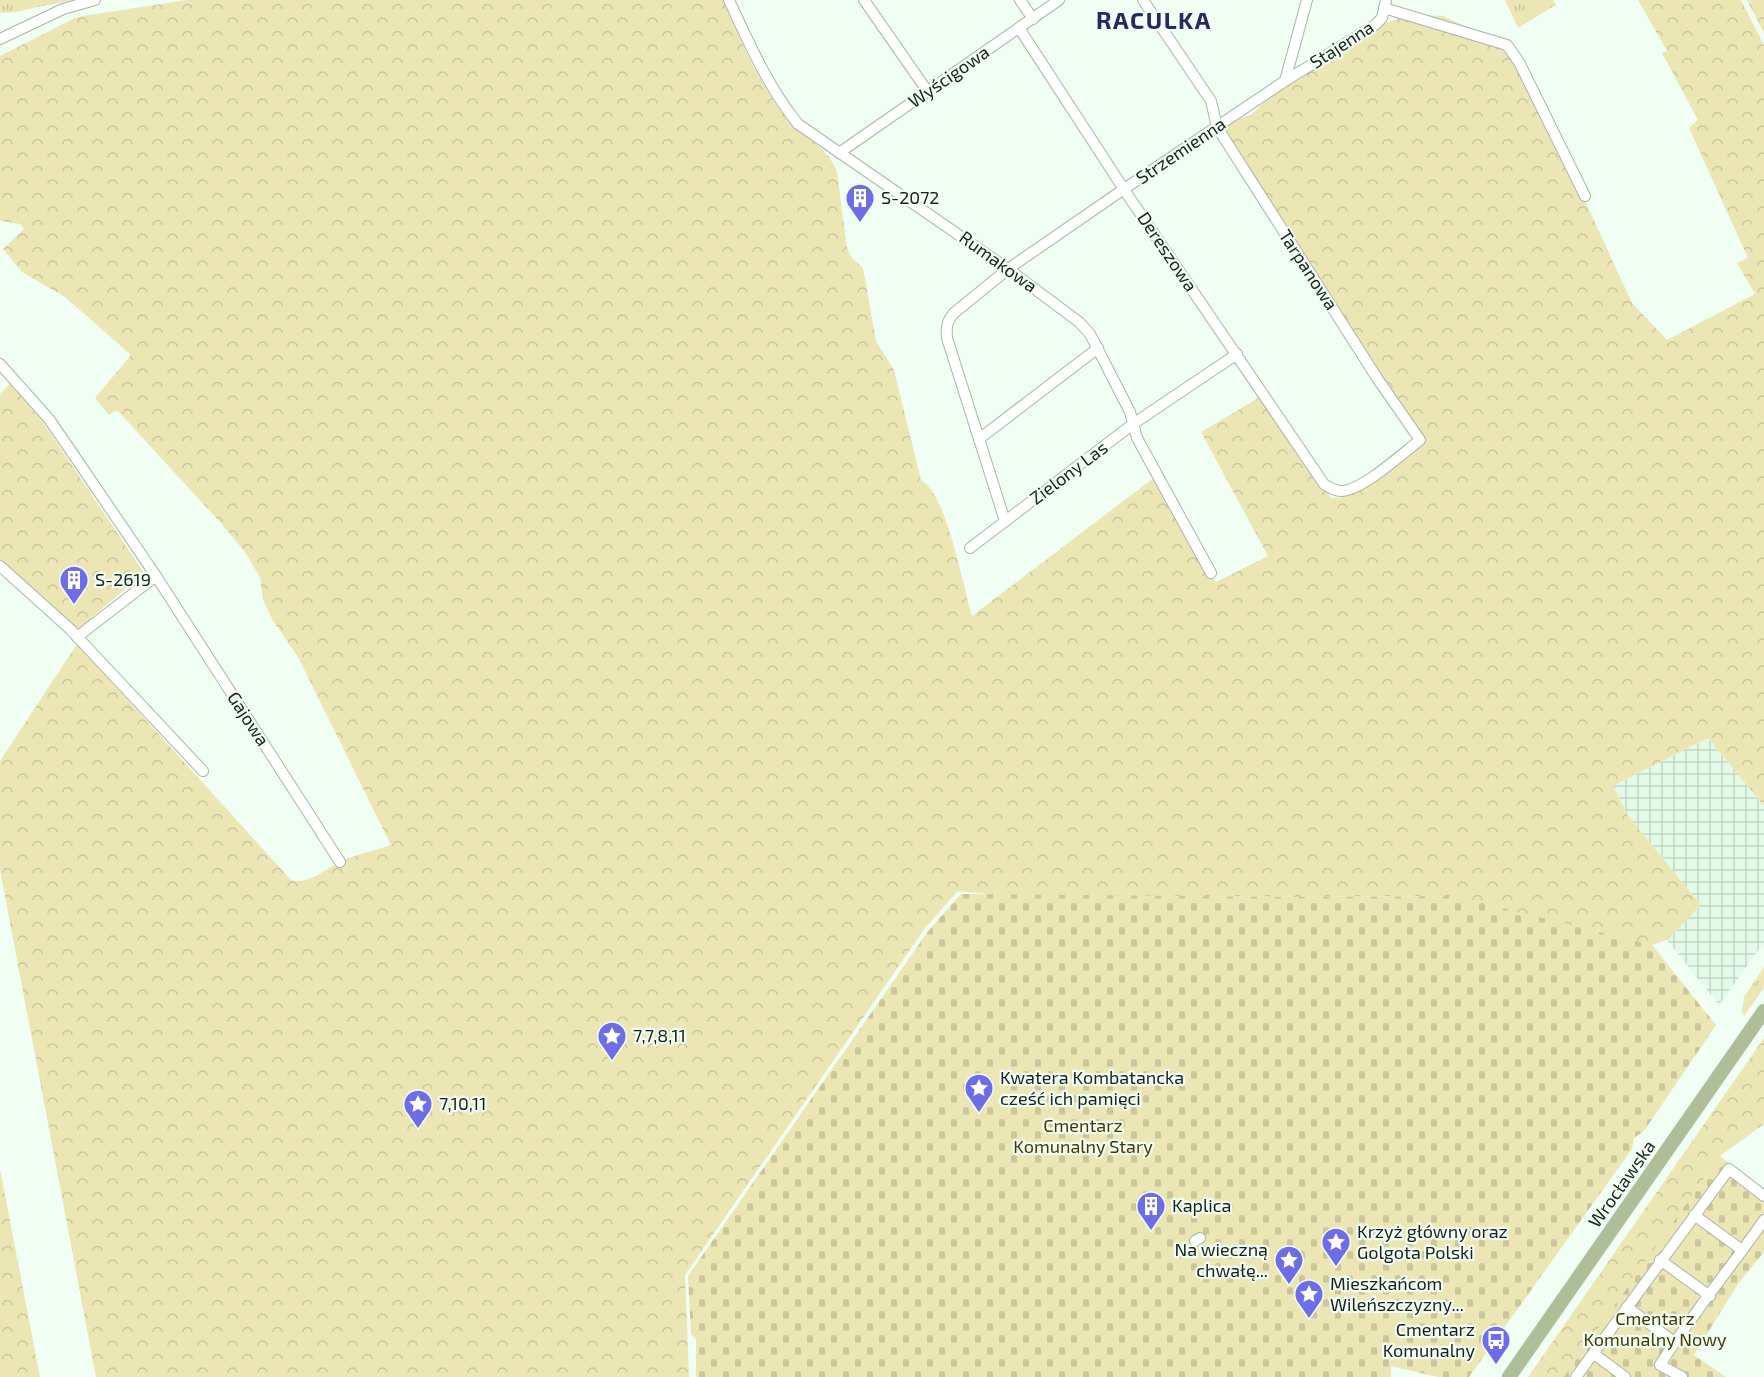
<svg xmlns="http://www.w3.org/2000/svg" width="1764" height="1377" font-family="'Exo 2',sans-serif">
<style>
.industrial{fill:url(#industrial-grid)}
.grass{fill:url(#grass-tufts)}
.forest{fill:url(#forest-crowns)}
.cemetery{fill:url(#cemetery-stones)}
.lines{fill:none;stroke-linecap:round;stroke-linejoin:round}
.minor-casing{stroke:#a6b6aa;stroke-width:12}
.major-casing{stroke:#dadbdb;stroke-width:15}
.minor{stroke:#fff;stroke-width:10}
.major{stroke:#aebe97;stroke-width:14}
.labels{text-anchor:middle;stroke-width:4.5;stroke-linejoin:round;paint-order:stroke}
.street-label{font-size:18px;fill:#1a201c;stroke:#f1fef4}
.poi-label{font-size:18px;fill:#1a201c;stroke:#f1fef4;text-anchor:start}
.park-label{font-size:18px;fill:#423a00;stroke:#f1fef4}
.district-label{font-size:24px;font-weight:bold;letter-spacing:1.5px;fill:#2a2862;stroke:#f1fef4}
</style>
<defs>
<pattern id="industrial-grid" width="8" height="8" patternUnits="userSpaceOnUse" patternTransform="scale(1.5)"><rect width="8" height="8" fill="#e3fae8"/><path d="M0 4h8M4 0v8" fill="none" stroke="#c2d6c6"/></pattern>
<pattern id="grass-tufts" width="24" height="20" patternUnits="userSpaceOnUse" patternTransform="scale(1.5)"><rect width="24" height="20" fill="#ece6b5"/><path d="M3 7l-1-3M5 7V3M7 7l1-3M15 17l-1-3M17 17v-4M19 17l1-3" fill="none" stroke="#cac59b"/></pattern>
<pattern id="forest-crowns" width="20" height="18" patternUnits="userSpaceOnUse" patternTransform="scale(1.5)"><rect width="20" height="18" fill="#ece6b5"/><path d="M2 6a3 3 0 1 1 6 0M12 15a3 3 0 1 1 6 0" fill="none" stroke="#cac59b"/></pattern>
<pattern id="cemetery-stones" width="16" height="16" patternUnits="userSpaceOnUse" patternTransform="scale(1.5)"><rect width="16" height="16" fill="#ece6b5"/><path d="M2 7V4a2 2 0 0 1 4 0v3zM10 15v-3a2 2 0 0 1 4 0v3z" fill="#cac59b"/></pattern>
</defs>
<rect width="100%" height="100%" fill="#f1fef4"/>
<!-- industrial -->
<path class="industrial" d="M1708 738 1764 806V942L1719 1005 1667 940 1700 904 1629 817 1613 786Z"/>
<!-- grass -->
<g class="grass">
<path d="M0 0H72L15 12 0 13Z"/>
<path d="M1505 0H1553L1556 5 1518 28Z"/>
<path d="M1764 967V988L1744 1016 1742 1012 1744 997Z"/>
</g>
<!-- forest -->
<g class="forest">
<path d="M187 0H725C738 37 762 89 787 119 804 138 828 147 837 172L847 248 852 258 863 268 876 341 894 370 921 480C947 494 963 587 972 616L1159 474 1216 582 1268 556 1201 432 1265 394 1331 498H1341L1420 440 1221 126 1252 114 1269 97 1336 53 1370 36 1383 24 1399 18 1419 15 1443 16 1498 41 1519 57 1632 303 1667 340 1755 294 1737 263 1748 258 1689 128 1698 120 1662 53 1667 51 1638 0H1741L1764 45V806L1708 738 1613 786 1629 817 1701 905 1667 940 1652 945 1451 896 1299 897 996 895 958 891 925 928 685 1275 689 1377H96L0 870V761L77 644 291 880C309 885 325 869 340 862 355 854 375 851 391 845L298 657 272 619 263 600 260 577 245 552 219 521 117 410 109 415 95 398 131 355 65 297 22 272 3 249 24 229 20 224 0 221V56L77 17Z"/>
<path d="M1747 0H1764V33Z"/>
<path d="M10 384 43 422 144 573 77 630 0 559V394Z"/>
<path d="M1764 1038V1124L1720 1156 1565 1377H1528Z"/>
<path d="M0 1171 1 1174 40 1377H0Z"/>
</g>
<!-- cemetery -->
<g class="cemetery">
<path d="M961 894 1299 897 1454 896 1652 945 1716 1025 1644 1131 1634 1138 1632 1149 1469 1377H1438L1391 1366V1377H696V1339L691 1334 688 1276 929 930Z"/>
<path d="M1720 1156 1764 1191V1252L1738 1284 1694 1355 1726 1377H1564Z"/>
</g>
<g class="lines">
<!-- minor casing -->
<g class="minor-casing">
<g id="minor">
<path d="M729 0C749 43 768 87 798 124L1008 269 1079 322 1090 334 1130 412 1137 438 1211 573"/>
<path d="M864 0 928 92"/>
<path d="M1020 0 1033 19"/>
<path d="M1384 8 1507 45 1519 62 1585 196"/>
<path d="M1019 28 1127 194 1324 484C1330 488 1335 491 1341 491 1362 491 1403 453 1420 440L1377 378 1217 127 1211 101 1143 0"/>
<path d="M0 39 63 9 95 0"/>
<path d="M1285 81 1307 0"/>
<path d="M839 153 1059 0"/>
<path d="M0 364 49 419 73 454 156 576 340 862"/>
<path d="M979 439 1098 348"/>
<path d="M1005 521 947 338C946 327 947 321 954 313L1008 269 1124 189 1285 81 1375 25 1382 18 1386 0"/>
<path d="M970 548 1133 424 1237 354"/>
<path d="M0 566 70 629 203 771"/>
<path d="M77 637 156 576"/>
<path d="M1694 1215 1742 1250"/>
<path d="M1195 1241 1200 1238"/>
<path d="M1660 1260 1710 1296"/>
<path d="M1627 1307 1674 1342"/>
<path d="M1594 1354 1625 1377"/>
<path d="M1576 1377 1729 1169 1764 1196"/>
<path d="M1682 1377 1660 1365C1691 1315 1730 1269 1764 1220"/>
</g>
</g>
<!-- major casing -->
<g class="major-casing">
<path id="major" d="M1509 1377 1764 1011"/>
</g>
<!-- minor -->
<use href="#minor" class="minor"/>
<!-- major -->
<use href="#major" class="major"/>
</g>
<!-- icons -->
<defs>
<g id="building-pin" transform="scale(1.5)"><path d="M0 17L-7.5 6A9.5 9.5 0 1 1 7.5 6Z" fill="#6f6ce7" stroke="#f1fef4"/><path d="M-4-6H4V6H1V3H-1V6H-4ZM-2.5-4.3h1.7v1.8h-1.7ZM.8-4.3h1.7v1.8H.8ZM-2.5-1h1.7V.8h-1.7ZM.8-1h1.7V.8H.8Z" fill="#fff"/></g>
<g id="sight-pin" transform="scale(1.5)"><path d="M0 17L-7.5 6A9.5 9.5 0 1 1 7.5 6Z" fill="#6f6ce7" stroke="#f1fef4"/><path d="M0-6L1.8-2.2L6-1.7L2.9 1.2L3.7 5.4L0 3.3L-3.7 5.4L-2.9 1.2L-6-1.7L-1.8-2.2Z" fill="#fff"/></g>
<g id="bus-pin" transform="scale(1.5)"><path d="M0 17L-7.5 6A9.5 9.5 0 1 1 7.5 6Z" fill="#6f6ce7" stroke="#f1fef4"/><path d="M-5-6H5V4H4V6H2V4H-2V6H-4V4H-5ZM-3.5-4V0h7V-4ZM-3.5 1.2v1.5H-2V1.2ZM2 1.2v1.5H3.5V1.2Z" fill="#fff"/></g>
</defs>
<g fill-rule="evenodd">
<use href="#building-pin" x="860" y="198"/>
<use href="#building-pin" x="74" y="580"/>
<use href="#sight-pin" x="612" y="1036"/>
<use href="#sight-pin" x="979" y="1088"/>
<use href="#sight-pin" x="418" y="1104"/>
<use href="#building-pin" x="1151" y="1206"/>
<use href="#sight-pin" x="1336" y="1242"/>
<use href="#sight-pin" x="1289" y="1260"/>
<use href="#sight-pin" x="1309" y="1294"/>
<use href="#bus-pin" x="1496" y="1340"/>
</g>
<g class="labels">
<!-- street labels -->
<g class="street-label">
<text transform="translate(1342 45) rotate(-33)" y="6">Stajenna</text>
<text transform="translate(949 77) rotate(-35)" y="6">Wyścigowa</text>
<text transform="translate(1181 151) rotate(-34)" y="6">Strzemienna</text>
<text transform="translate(1167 252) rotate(56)" y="6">Dereszowa</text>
<text transform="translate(998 262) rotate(36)" y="6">Rumakowa</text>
<text transform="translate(1308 270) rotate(57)" y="6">Tarpanowa</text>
<text transform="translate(1069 473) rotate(-37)" y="6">Zielony Las</text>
<text transform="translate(248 719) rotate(57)" y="6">Gajowa</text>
<text transform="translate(1622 1184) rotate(-55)" y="6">Wrocławska</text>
</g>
<!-- poi labels -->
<g class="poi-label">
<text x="881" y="204">S-2072</text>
<text x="95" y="586">S-2619</text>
<text x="633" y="1042">7,7,8,11</text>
<text x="1000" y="1084">Kwatera Kombatancka<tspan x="1000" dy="21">cześć ich pamięci</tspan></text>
<text x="439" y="1110">7,10,11</text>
<text x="1172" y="1212">Kaplica</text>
<text x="1357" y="1238">Krzyż główny oraz<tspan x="1357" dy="21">Golgota Polski</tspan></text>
<text x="1268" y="1256" text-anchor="end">Na wieczną<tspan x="1268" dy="21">chwałę...</tspan></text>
<text x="1330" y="1290">Mieszkańcom<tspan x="1330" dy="21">Wileńszczyzny...</tspan></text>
<text x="1475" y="1336" text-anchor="end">Cmentarz<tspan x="1475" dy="21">Komunalny</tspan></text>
</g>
<!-- park labels -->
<g class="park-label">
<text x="1083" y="1132">Cmentarz<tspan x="1083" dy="21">Komunalny Stary</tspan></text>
<text x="1655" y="1325">Cmentarz<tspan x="1655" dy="21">Komunalny Nowy</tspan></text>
</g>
<!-- district labels -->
<g class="district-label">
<text x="1154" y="29">RACULKA</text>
</g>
</g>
</svg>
